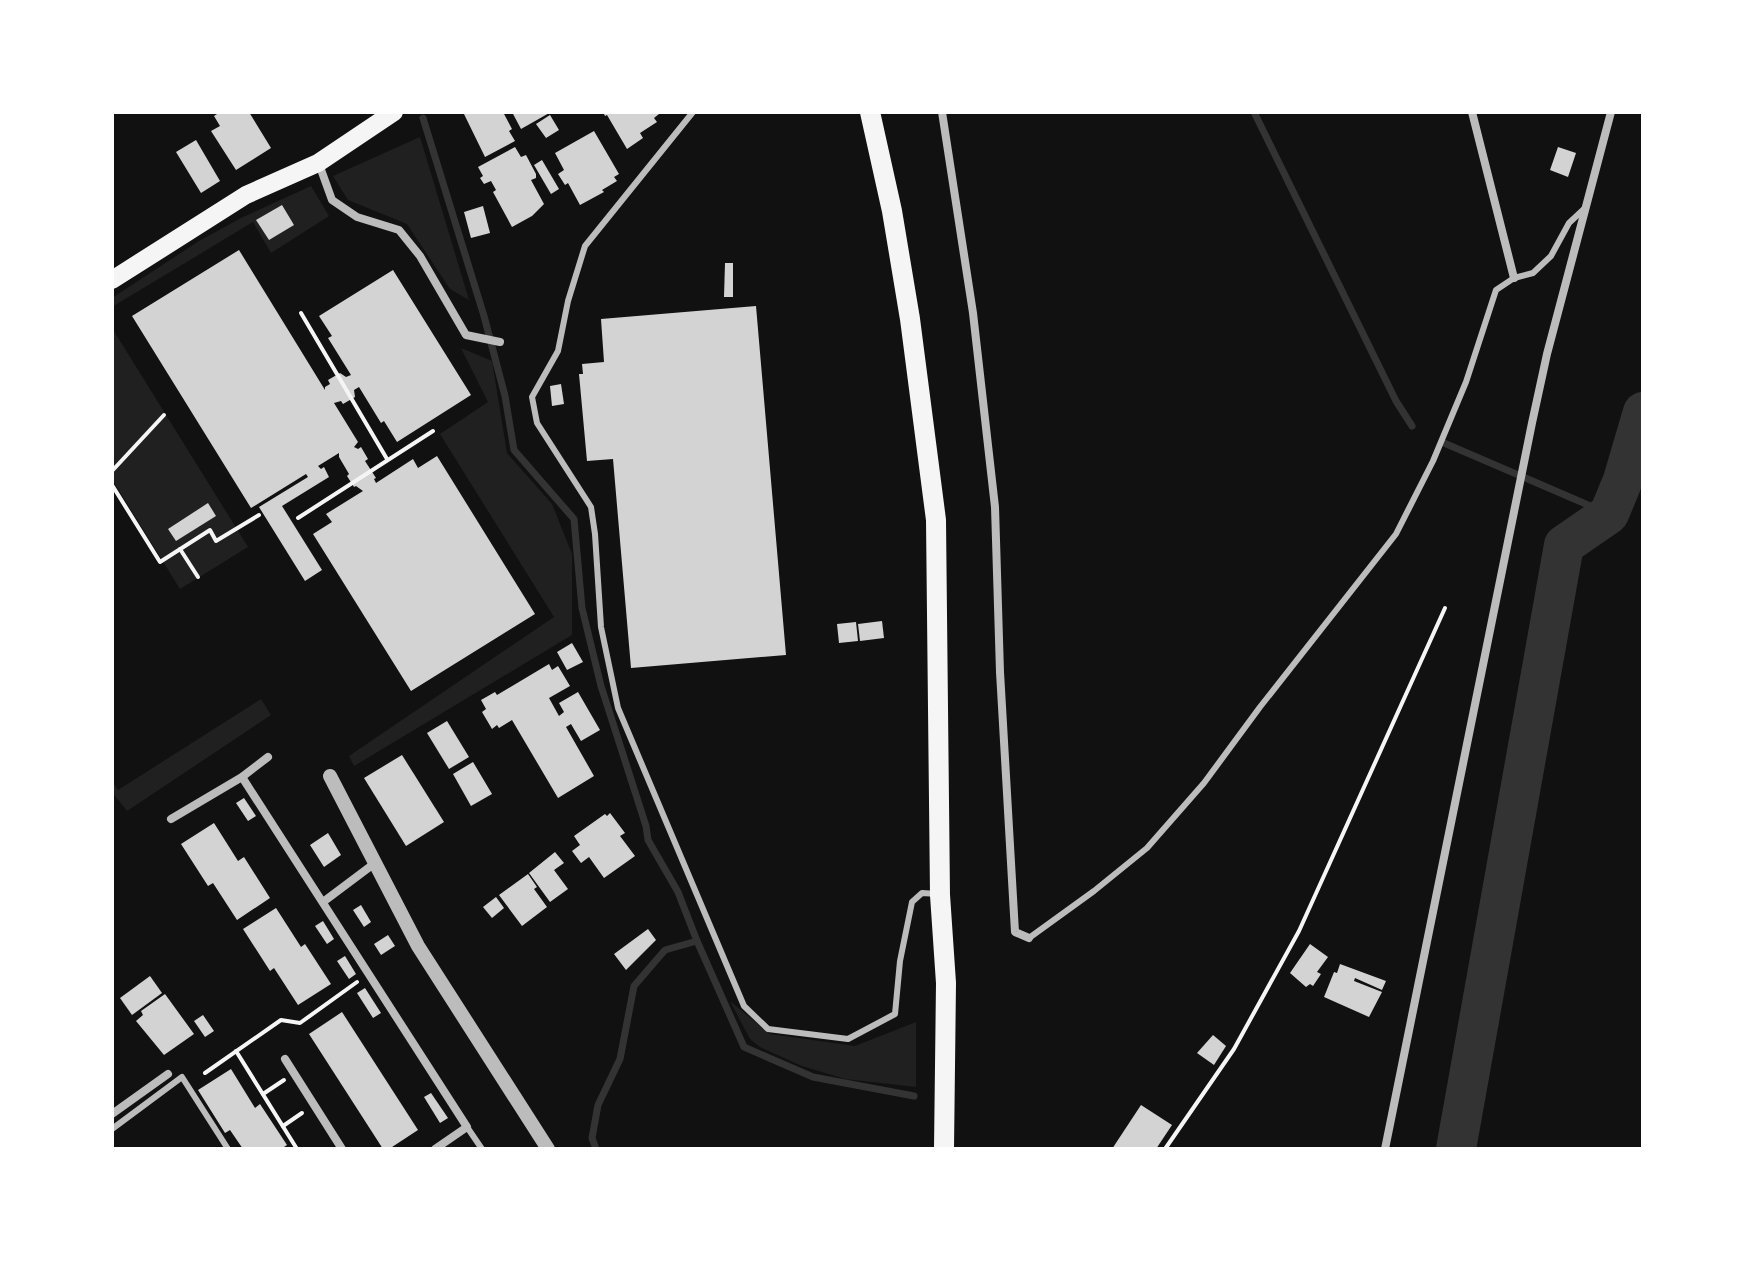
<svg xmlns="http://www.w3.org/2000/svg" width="1755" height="1261" font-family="Quicksand,sans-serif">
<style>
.green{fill:#202020}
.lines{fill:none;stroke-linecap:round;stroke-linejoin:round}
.stream{stroke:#333;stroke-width:7}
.river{stroke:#333;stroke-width:40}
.building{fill:#d3d3d3}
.path{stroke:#f5f5f5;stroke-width:4}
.service{stroke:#bcbcbc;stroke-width:6}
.minor{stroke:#bcbcbc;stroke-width:8}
.tertiary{stroke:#bcbcbc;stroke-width:14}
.primary{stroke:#f5f5f5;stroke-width:18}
.trunk{stroke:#f5f5f5;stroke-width:20}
</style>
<rect width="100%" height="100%" fill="#111"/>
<!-- green -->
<g class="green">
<path d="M420 137 469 300 450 289 407 224 348 200 333 176Z"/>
<path d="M311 186 329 216 271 253 253 222 112 307V298L199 241 241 218Z"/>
<path d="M112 328 248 547 180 589 112 479Z"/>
<path d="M461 348 492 361 507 453 552 504 572 554V635L354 766 349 756 554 617 440 434 488 402Z"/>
<path d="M261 699 271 715 127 811 112 792V781L118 790Z"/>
<path d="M730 1001 770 1034 855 1046 916 1022V1087L845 1079 802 1066 760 1047 750 1039Z"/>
</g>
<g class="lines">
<!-- stream -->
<g class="stream">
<path d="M1254 112 1396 401 1412 426"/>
<path d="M423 118 484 316 505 396 514 450 574 519 582 608 601 686 646 826 648 840 678 892 697 941 665 950 634 986 620 1059 598 1105 592 1138 596 1149"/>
<path d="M1444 443 1609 514"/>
<path d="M697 941 744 1047 813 1077 914 1096"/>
</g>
<!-- river -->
<path class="river" d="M1456 1149 1564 545 1609 514 1623 480 1643 412"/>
</g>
<!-- building -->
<g class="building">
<path d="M220 112H249L271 148 236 170 211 131 220 126 214 116Z"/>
<path d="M463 112H503L512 129 509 131 515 141 485 157Z"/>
<path d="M512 112H551L521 129Z"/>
<path d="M603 112H658L659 114 654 118 657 122 640 133 643 138 627 149 607 115 605 116Z"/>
<path d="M550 115 559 130 546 138 536 124Z"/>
<path d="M594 131 619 174 614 177 617 181 602 190 604 192 580 205 568 183 565 185 558 174 564 170 555 153Z"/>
<path d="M196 140 220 181 201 193 176 152Z"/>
<path d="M515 147 521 157 526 155 536 174V178L531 180 544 204 532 216 512 227 493 192 496 190 491 181 484 184 480 178 483 176 478 167Z"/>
<path d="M1558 147 1576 153 1568 177 1550 170Z"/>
<path d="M542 160 559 189 551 194 534 165Z"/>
<path d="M282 205 294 225 269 240 256 220Z"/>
<path d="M483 206 490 233 471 238 464 212Z"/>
<path d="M239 250 325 390V387L330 384 328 380 340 373 346 377 351 375 328 338 332 336 319 316 393 270 471 395 397 442 384 421 381 423 359 387 354 390 355 397 343 404 341 401 334 403 358 442 354 447 358 449 361 447 368 459 365 461 376 478 374 479 376 483 413 459 418 468 437 456 535 614 411 691 313 534 332 522 326 514 363 491 356 486 354 487 347 476 349 474 339 457V453L318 466 321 469 324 467 329 477 282 506 322 570 305 581 259 507 308 477 306 474 251 508 132 316Z"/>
<path d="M725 263H733V297H724Z"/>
<path d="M756 306 786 655 631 668 613 459 587 461 579 374H583L582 364 604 362 601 319Z"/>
<path d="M561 384 564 404 552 406 550 386Z"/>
<path d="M208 503 216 516 176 541 168 529Z"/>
<path d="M882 621 884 638 860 641 858 624Z"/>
<path d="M856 622 858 641 839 643 837 624Z"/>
<path d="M572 643 583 662 567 670 557 652Z"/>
<path d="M549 664 552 670 558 666 570 686 549 698 559 716 564 712 559 703 578 692 600 730 581 741 571 724 566 727 594 776 558 798 512 720 499 728 497 725 492 729 482 712 486 709 481 700 495 692 497 695Z"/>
<path d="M447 721 469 757 449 769 427 733Z"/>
<path d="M402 755 444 822 406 846 364 778Z"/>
<path d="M473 762 492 794 471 806 453 774Z"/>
<path d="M244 798 256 816 248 821 236 803Z"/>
<path d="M610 813 625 833 620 836 635 856 604 878 589 857 581 863 572 851 580 845 574 836 605 814 607 816Z"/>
<path d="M214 823 238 861 244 857 270 898 237 920 213 883 208 886 181 844Z"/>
<path d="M328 833 341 855 324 867 310 845Z"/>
<path d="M555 852 564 863 554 870 568 889 550 902 529 873Z"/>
<path d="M528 874 537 887 534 889 547 907 522 926 499 895Z"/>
<path d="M496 897 504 908 492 918 483 907Z"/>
<path d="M361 905 371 922 364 927 353 910Z"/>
<path d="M276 908 301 947 305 944 331 984 298 1005 274 968 270 971 243 929Z"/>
<path d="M323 921 334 939 327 944 315 926Z"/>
<path d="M648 929 656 940 626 970 614 954Z"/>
<path d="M388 935 395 946 381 955 374 944Z"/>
<path d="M1310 944 1328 957 1317 972 1321 974 1313 986 1310 984 1306 987 1290 973Z"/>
<path d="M345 956 356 974 349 979 337 961Z"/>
<path d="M1340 964 1386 981 1382 990 1355 978 1354 981 1382 992 1369 1017 1324 997 1334 972 1337 973Z"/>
<path d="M150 976 162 993 132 1015 120 998Z"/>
<path d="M365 988 381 1013 373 1018 357 993Z"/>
<path d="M165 994 194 1034 164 1055 136 1021 143 1015 141 1011Z"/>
<path d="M342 1012 418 1130 389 1149H383L309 1034Z"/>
<path d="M203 1015 214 1031 205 1037 194 1021Z"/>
<path d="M1213 1035 1226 1046 1214 1065 1197 1053Z"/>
<path d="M231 1069 255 1108 260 1104 287 1145 281 1149H243L230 1130 225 1133 198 1090Z"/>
<path d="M431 1093 448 1118 440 1123 424 1097Z"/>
<path d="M1141 1105 1172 1125 1156 1149H1112Z"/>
</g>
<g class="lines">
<!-- path -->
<g class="path">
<path d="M301 313 387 459"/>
<path d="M112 471 164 415"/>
<path d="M112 485 160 562 210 530 216 541 259 515"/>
<path d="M298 518 433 431"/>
<path d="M180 549 198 577"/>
<path d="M236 1051 297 1149"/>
<path d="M205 1073 281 1020 300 1023 357 982"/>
<path d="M263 1094 284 1080"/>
<path d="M283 1126 302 1113"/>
<path d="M1165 1149 1234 1049 1299 931 1445 608"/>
</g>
<!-- service -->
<g class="service">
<path d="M693 112 585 246 568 301 558 351 532 397 537 423 591 507 595 534 601 627 618 708 744 1006 768 1029 848 1039 895 1014 900 961 912 902 922 893 938 894"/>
<path d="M1029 938 1094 891 1147 848 1204 783 1260 707 1396 534 1433 461 1466 382 1496 290 1514 278 1533 273 1551 256 1569 223 1584 209"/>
<path d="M467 1127 482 1149"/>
<path d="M112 1129 182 1077 228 1149"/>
</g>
<!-- minor -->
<g class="minor">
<path d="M942 112 973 313 995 507 1000 672 1015 932 1029 938"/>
<path d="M1472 112 1514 278"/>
<path d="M319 164 332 200 357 217 399 230 420 256 466 335 500 342"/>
<path d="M242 777 467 1127 435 1149"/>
<path d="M171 819 242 777 268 757"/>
<path d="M323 902 375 863"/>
<path d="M285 1059 342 1149"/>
<path d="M112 1114 168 1074"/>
<path d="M1385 1149 1532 423 1547 354 1611 112"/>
</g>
<!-- tertiary -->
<path class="tertiary" d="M330 776 418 946 548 1149"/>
<!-- primary -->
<path class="primary" d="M112 280 246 195 318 163 394 112"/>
<!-- trunk -->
<path class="trunk" d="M870 112 892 211 910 319 936 520 940 895 946 983 944 1149"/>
</g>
<!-- border -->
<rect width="1755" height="1261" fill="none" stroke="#ffffff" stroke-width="228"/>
</svg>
